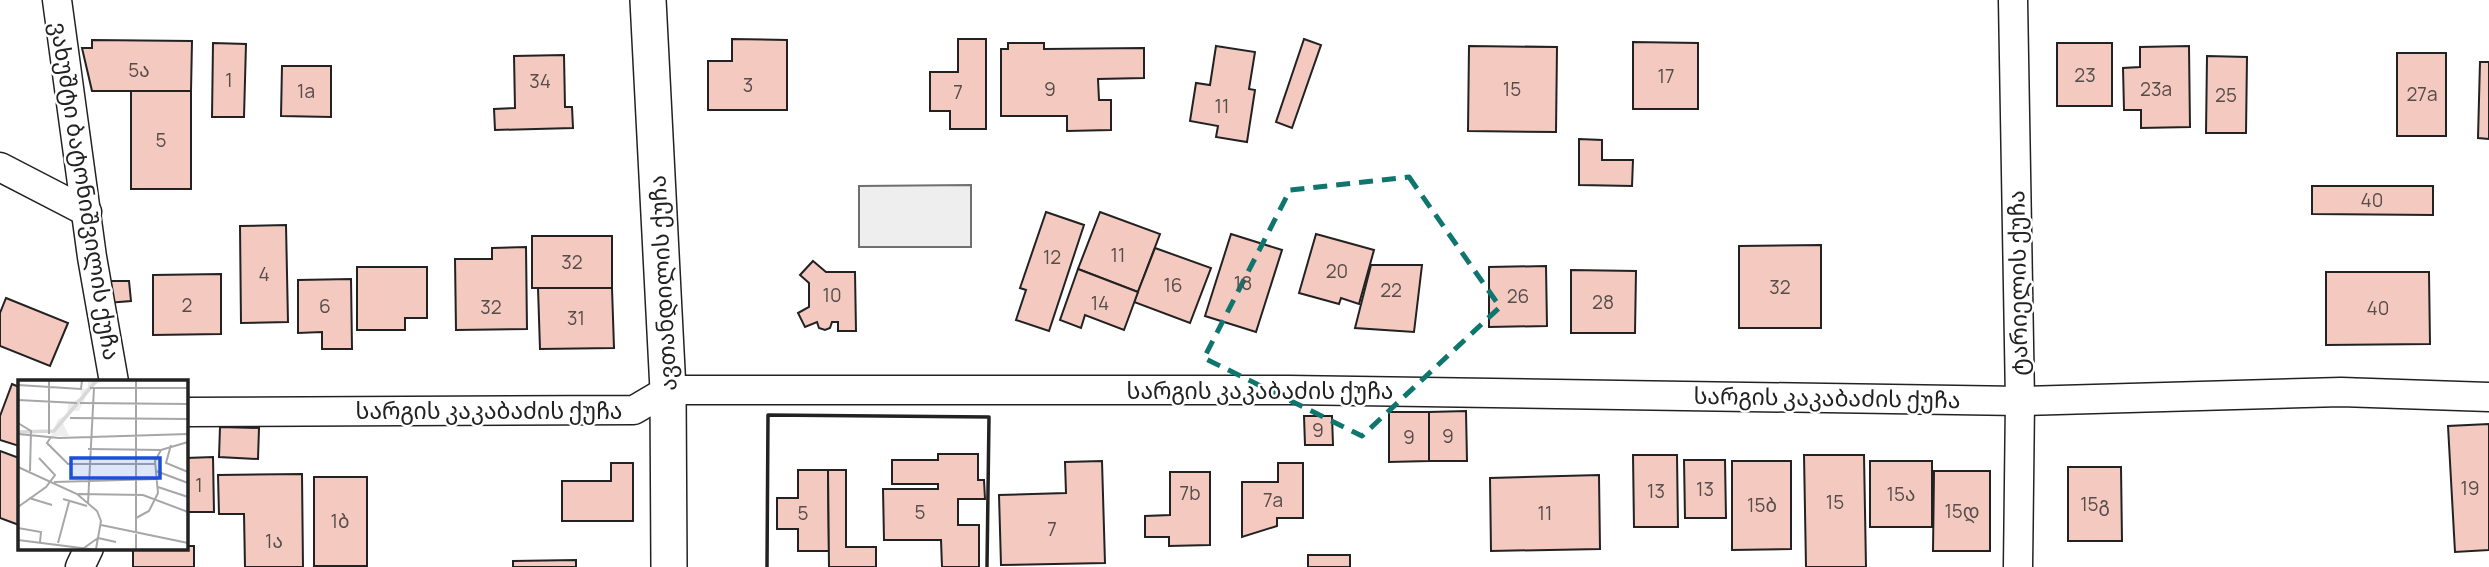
<svg xmlns="http://www.w3.org/2000/svg" width="2489" height="567" font-family="Manrope,'Noto Sans Georgian',sans-serif">
<style>
.green{fill:#eee;stroke:#6f6f6f;stroke-width:2}
.building{fill:#f3c9c0;stroke:#222;stroke-width:2}
.lines{fill:none;stroke-linecap:round;stroke-linejoin:round}
.minor-casing{stroke:#222;stroke-width:31}
.tertiary-casing{stroke:#222;stroke-width:38}
.minor{stroke:#fff;stroke-width:28}
.tertiary{stroke:#fff;stroke-width:35}
.wall{stroke:#222;stroke-width:3.5}
.marked{fill:none;stroke:#0f766e;stroke-width:5;stroke-dasharray:14 9;stroke-linejoin:round}
.labels{text-anchor:middle;stroke-width:5;stroke-linejoin:round;paint-order:stroke}
.number-label{font-size:19px;fill:#564c4a}
.street-label{font-size:23px;fill:#222;stroke:#fff}
.inset-river{fill:none;stroke:#d9d9d9;stroke-width:3.5}
.inset-road{fill:none;stroke:#a7a7a7;stroke-width:2}
.view{fill:#1d4ed8;fill-opacity:0.15;stroke:#1d4ed8;stroke-width:3.5}
.inset-edge{fill:none;stroke:#222;stroke-width:3.5}
</style>
<rect width="100%" height="100%" fill="#fff"/>
<!-- green -->
<path class="green" d="M971 185V247H859V186Z"/>
<!-- building -->
<g class="building">
<path d="M732 39 787 40V110H708V61H732Z"/>
<path d="M958 39H986V129H950V111H930V72H958Z"/>
<path d="M1304 39 1321 45 1292 128 1276 122Z"/>
<path d="M92 40 192 41 191 91H92L82 48H92Z"/>
<path d="M1633 42 1698 43V109H1633Z"/>
<path d="M213 43 246 44 244 117H212Z"/>
<path d="M1008 43H1044V49L1144 48V78L1098 79 1099 100H1111V130L1067 131V116H1001V49H1008Z"/>
<rect x="2057" y="43" width="55" height="63"/>
<path d="M1216 46 1255 52 1249 89 1255 90 1247 142 1216 137 1218 126 1190 121 1196 83 1210 85Z"/>
<path d="M1469 46 1557 47 1556 132 1468 131Z"/>
<path d="M2189 46 2190 127 2141 128V110H2124L2123 68 2140 67V47Z"/>
<rect x="2397" y="53" width="49" height="83"/>
<path d="M564 55 565 107H572L573 128 495 130 494 109 515 108 514 56Z"/>
<path d="M2207 56 2247 57 2246 133H2206Z"/>
<path d="M2480 62H2489V139L2478 138Z"/>
<path d="M282 66H331V117L281 116Z"/>
<rect x="131" y="91" width="60" height="98"/>
<path d="M1579 139 1602 140V160H1633L1632 186 1579 185Z"/>
<path d="M2312 186H2433V215L2312 214Z"/>
<path d="M1046 212 1084 225 1049 331 1016 320 1026 290 1020 288Z"/>
<path d="M1100 212 1160 234 1138 292 1078 269Z"/>
<path d="M286 225 288 322 241 323 240 226Z"/>
<path d="M1231 234 1282 250 1256 332 1205 316Z"/>
<path d="M1316 234 1374 250 1359 304 1341 298 1339 304 1299 293Z"/>
<rect x="532" y="236" width="80" height="52"/>
<path d="M1821 245V328H1739V246Z"/>
<path d="M526 247 527 329 456 330 455 259H492V248Z"/>
<path d="M1155 248 1211 268 1190 323 1134 302Z"/>
<path d="M813 261 826 272H855L856 331H838V322H832L830 328 825 330 819 328 817 322 805 327 798 313 809 307V283L800 275Z"/>
<path d="M1371 265H1422L1414 332 1355 328Z"/>
<path d="M1546 266 1547 326 1489 327V267Z"/>
<path d="M357 267H427V318H405V330H357Z"/>
<path d="M1078 269 1138 292 1124 330 1085 315 1081 328 1060 320Z"/>
<path d="M1571 270 1636 271 1635 333H1571Z"/>
<path d="M2326 272H2429L2430 344 2326 345Z"/>
<path d="M221 274V334L153 335V275Z"/>
<path d="M351 279 352 349H322V332L298 333V280Z"/>
<path d="M107 281H129L131 301 107 303Z"/>
<path d="M538 288H612L614 348 540 349Z"/>
<path d="M6 298 68 323 50 366 0 346V313Z"/>
<path d="M12 384 19 387V446L0 440V416Z"/>
<path d="M1466 411 1467 461H1429V412Z"/>
<path d="M1389 412H1429V461L1389 462Z"/>
<path d="M1304 416H1332L1333 445H1305Z"/>
<path d="M2489 424V550L2455 552 2448 426Z"/>
<path d="M220 427 259 428 258 459 219 457Z"/>
<path d="M0 451 19 458V525L0 518Z"/>
<path d="M938 454H978V480H984L985 499H958V525H979V567H942L941 540H884L883 489H938V484H892V460H938Z"/>
<path d="M1633 455H1677L1678 527H1634Z"/>
<path d="M1804 455H1864L1866 567H1806Z"/>
<path d="M213 457 214 512H186V458Z"/>
<path d="M1684 460H1725L1726 518H1685Z"/>
<path d="M1102 461 1105 563 1001 565 999 495 1066 493 1065 462Z"/>
<path d="M1732 461H1791V549L1732 550Z"/>
<rect x="1870" y="461" width="62" height="66"/>
<path d="M611 463H633V521H562V481H611Z"/>
<path d="M1278 463H1303V518H1277V526L1242 537V482H1278Z"/>
<path d="M2068 467H2121L2122 541H2068Z"/>
<path d="M798 470H828L829 551H798V529H777V498H798Z"/>
<path d="M828 470H846V547H876V567H829Z"/>
<path d="M1934 471H1990V551H1933Z"/>
<path d="M1170 472H1210V545L1169 546V537H1145V516L1170 515Z"/>
<path d="M302 474 303 567H245L244 514H219L218 475Z"/>
<path d="M1599 475 1600 549 1491 551 1490 478Z"/>
<rect x="314" y="477" width="53" height="89"/>
<path d="M186 546H194V567H133V548Z"/>
<rect x="1308" y="555" width="42" height="12"/>
<path d="M576 560V567H513V561Z"/>
</g>
<g class="lines">
<!-- minor casing -->
<g class="minor-casing">
<g id="minor">
<path d="M57 0 92 257 114 382"/>
<path d="M2013 0 2020 401 2018 567"/>
<path d="M0 167 87 212"/>
<path d="M186 412 634 410 668 390H1289L2020 401 2341 392 2489 397"/>
<path d="M80 567 89 548"/>
</g>
</g>
<!-- tertiary casing -->
<g class="tertiary-casing">
<path id="tertiary" d="M648 0 668 390 669 567"/>
</g>
<!-- minor -->
<use href="#minor" class="minor"/>
<!-- tertiary -->
<use href="#tertiary" class="tertiary"/>
<!-- wall -->
<path class="wall" d="M767 567 768 415 989 417 987 567"/>
</g>
<!-- marked area -->
<path class="marked" d="M1409 177 1500 307 1362 436 1204 358 1290 190Z"/>
<g class="labels">
<!-- number labels -->
<g class="number-label">
<text x="139" y="77">5ა</text>
<text x="2085" y="82">23</text>
<text x="1666" y="83">17</text>
<text x="229" y="87">1</text>
<text x="540" y="88">34</text>
<text x="748" y="92">3</text>
<text x="1050" y="96">9</text>
<text x="1512" y="96">15</text>
<text x="2156" y="96">23a</text>
<text x="306" y="98">1a</text>
<text x="958" y="99">7</text>
<text x="2422" y="101">27a</text>
<text x="2226" y="102">25</text>
<text x="1222" y="113">11</text>
<text x="161" y="147">5</text>
<text x="2372" y="207">40</text>
<text x="1118" y="262">11</text>
<text x="1052" y="264">12</text>
<text x="572" y="269">32</text>
<text x="1337" y="278">20</text>
<text x="264" y="281">4</text>
<text x="1243" y="290">18</text>
<text x="1173" y="292">16</text>
<text x="1780" y="294">32</text>
<text x="1391" y="297">22</text>
<text x="832" y="302">10</text>
<text x="1518" y="303">26</text>
<text x="1603" y="309">28</text>
<text x="1100" y="310">14</text>
<text x="187" y="312">2</text>
<text x="325" y="313">6</text>
<text x="491" y="314">32</text>
<text x="2378" y="315">40</text>
<text x="576" y="325">31</text>
<text x="1318" y="437">9</text>
<text x="1448" y="443">9</text>
<text x="1409" y="444">9</text>
<text x="199" y="492">1</text>
<text x="2470" y="495">19</text>
<text x="1705" y="496">13</text>
<text x="1656" y="498">13</text>
<text x="1190" y="500">7b</text>
<text x="1901" y="501">15ა</text>
<text x="1273" y="507">7a</text>
<text x="1835" y="509">15</text>
<text x="2095" y="511">15გ</text>
<text x="1762" y="512">15ბ</text>
<text x="1962" y="518">15დ</text>
<text x="920" y="519">5</text>
<text x="803" y="520">5</text>
<text x="1545" y="520">11</text>
<text x="340" y="528">1ბ</text>
<text x="1052" y="536">7</text>
<text x="274" y="548">1ა</text>
</g>
<!-- street labels -->
<g class="street-label">
<text transform="translate(85 191) rotate(81)" y="8">ვახუშტი ბატონიშვილის ქუჩა</text>
<text transform="translate(663 283) rotate(-93)" y="8">ავთანდილის ქუჩა</text>
<text transform="translate(2018 283) rotate(-91)" y="8">ტარიელის ქუჩა</text>
<text x="1260" y="399">სარგის კაკაბაძის ქუჩა</text>
<text transform="translate(1827 398) rotate(1)" y="8">სარგის კაკაბაძის ქუჩა</text>
<text x="489" y="419">სარგის კაკაბაძის ქუჩა</text>
</g>
</g>
<!-- overview -->
<g transform="translate(18 380)">
<rect width="170" height="170" fill="#fff"/>
<path d="M85 0 72 8 61 31H54L45 43 51 56H33L40 39 49 35 50 24 64 17 62 9 70 8V1Z" fill="#eee"/>
<path class="inset-river" d="M0 52 36 51 79 0"/>
<path class="inset-road" d="M0 5 63 9 64 0M72 8H170M0 20 59 23M62 23 170 24M52 38 170 39M0 43 13 51 12 91M0 54 41 58 170 54M31 54V0M33 57 29 63 50 84H137M153 65 148 83 170 92M70 69 143 70 170 62M0 87 59 114 79 131 83 141 80 158 63 170M138 91 170 103M36 102 140 99M140 107 170 117M60 114 125 115 170 132M11 118 34 125M45 119 69 126M70 123 76 8M0 127 28 107 37 95 21 78M118 138 131 131 140 113 137 81 143 70M83 145 170 163M0 148 23 152 22 162M0 160 79 170M40 163 51 122M78 169 80 158 98 162M118 170V0"/>
<path class="view" d="M53 78H142V98H53Z"/>
<rect width="170" height="170" class="inset-edge"/>
</g>
</svg>
